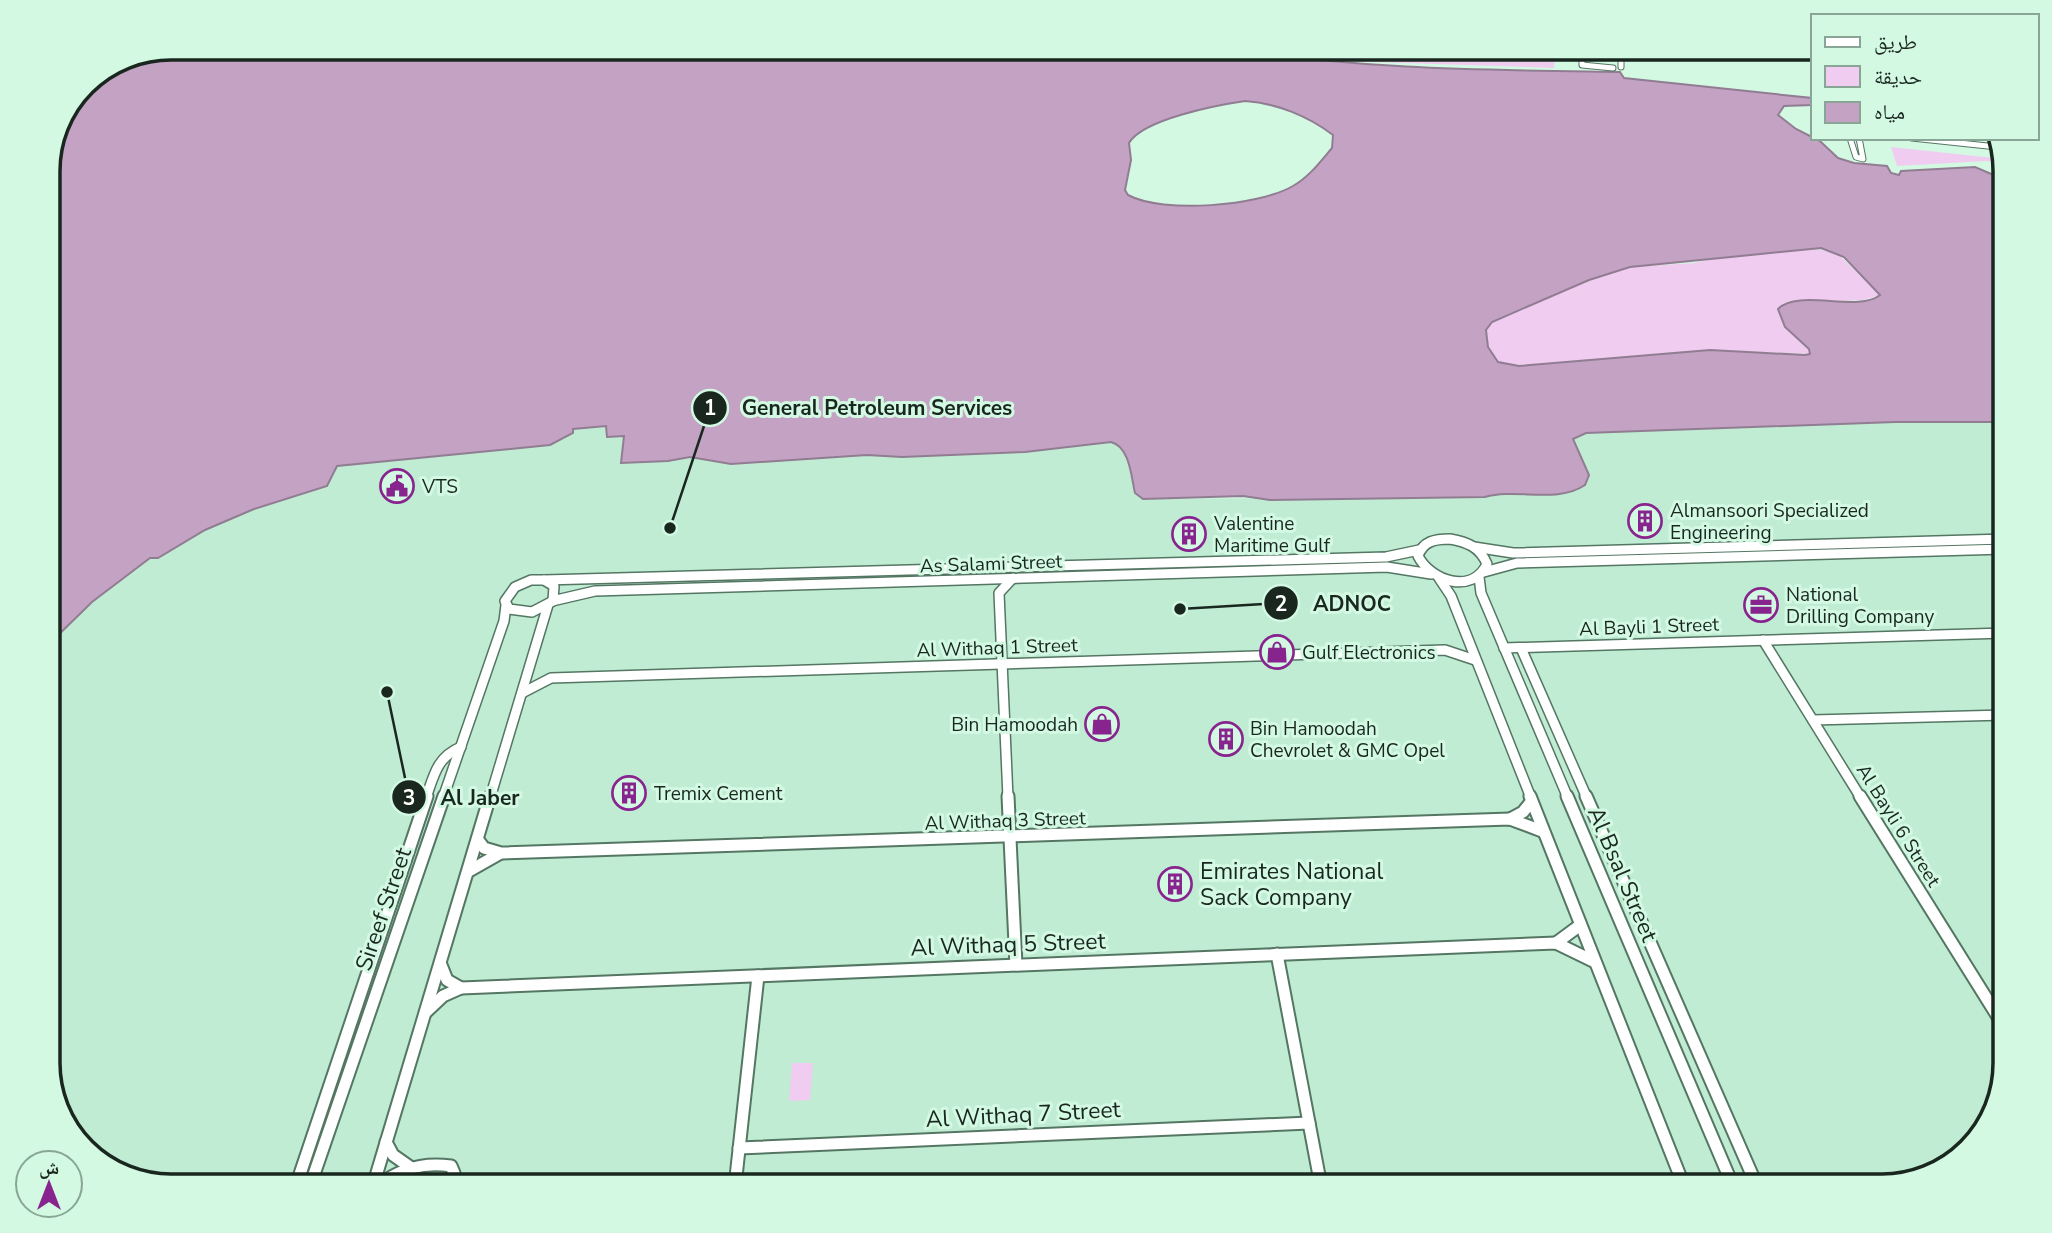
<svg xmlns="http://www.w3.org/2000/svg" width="2052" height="1233" font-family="'Nunito Sans','Noto Naskh Arabic',sans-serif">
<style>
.built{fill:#bfecd3}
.green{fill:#f0ccf0}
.water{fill:#c4a2c4;stroke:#917d92;stroke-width:2;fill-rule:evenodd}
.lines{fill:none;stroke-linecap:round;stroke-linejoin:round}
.minor-far2-casing{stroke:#547663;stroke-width:7}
.minor-far1-casing{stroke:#547663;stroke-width:12}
.minor-casing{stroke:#547663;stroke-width:15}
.minor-far2{stroke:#fff;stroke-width:5}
.minor-far1{stroke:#fff;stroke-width:9}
.minor{stroke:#fff;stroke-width:11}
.labels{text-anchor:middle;stroke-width:6;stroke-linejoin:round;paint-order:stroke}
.poi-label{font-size:19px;fill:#19271f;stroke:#d3f9e3;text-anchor:start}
.street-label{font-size:19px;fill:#19271f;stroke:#d3f9e3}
.near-poi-label{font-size:23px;fill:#19271f;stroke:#d3f9e3;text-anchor:start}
.near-street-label{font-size:23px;fill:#19271f;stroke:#d3f9e3}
.rim{fill:none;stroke:#19271f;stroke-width:3.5}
.leader{fill:none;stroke:#19271f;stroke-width:2.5}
.callout-dot{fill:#19271f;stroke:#d3f9e3;stroke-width:2.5}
.mark-label{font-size:21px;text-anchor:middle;font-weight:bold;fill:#fff}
.callout-label{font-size:21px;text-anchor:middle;font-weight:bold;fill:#19271f;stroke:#d3f9e3;stroke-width:6;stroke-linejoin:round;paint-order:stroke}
</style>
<rect width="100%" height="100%" fill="#d3f9e3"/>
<!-- built -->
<path class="built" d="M1933 421 2005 422V1063L1988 1124 1943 1169 1882 1186H171L109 1169 64 1124 47 1070V646L92 602 150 558H158L205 530 254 509 327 486 337 466 550 445 573 429 606 426 624 436 621 462 690 457 731 464 867 455 902 457 1025 452 1106 442 1120 445 1125 452 1135 493 1143 499 1485 497 1501 492 1563 493 1588 480 1589 475 1573 439 1586 433Z"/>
<!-- green -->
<g class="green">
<path d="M1239 47H1351L1359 56H1397L1439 60 1483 58 1484 53 1476 47H1531L1529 51 1540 52 1541 47H1551L1555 59 1554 68 1345 61Z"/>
<path d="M1891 147 2003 159 2004 163 1986 161 1897 166Z"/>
<path d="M1810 248 1837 253 1880 295 1864 300 1788 303 1810 354 1710 350 1519 366 1498 362 1488 347 1486 330 1492 322 1589 280 1630 267 1694 263 1729 255Z"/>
<path d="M792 1063H813L810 1100 789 1101Z"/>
</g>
<!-- water -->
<path class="water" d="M171 47H1226C1355 70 1489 70 1620 72L1624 78 1812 98V105L1784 106 1778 115 1796 129 1820 141 1838 158 1854 163 1887 166 1891 173 1899 175 1901 171 1975 167 1996 176 1999 174 1995 168H2005V422H1895L1586 433 1573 439 1589 475 1585 485C1557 504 1517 488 1485 497L1270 500 1243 496 1143 499 1135 493C1131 476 1130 447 1111 442L1025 452 902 457 867 455 731 464 690 457 668 461 621 463 624 436 607 437 606 426 573 429V433L550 445 337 466 327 486 254 509 205 530 158 558H150L92 602 47 646V163L84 83 124 57ZM1245 101C1276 103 1308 116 1333 135L1332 148C1320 162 1309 177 1293 186 1259 206 1163 214 1128 195L1125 190 1131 160 1129 143C1143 119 1218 105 1245 101ZM1821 248 1844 257 1880 295C1858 313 1798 288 1778 309L1785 327 1809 349 1810 354 1805 355 1710 350 1519 366 1498 362 1488 347 1486 330 1492 322 1589 280 1630 267Z"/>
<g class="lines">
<!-- minor-far2 casing -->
<g class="minor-far2-casing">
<g id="minor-far2">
<path d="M1582 47V65L1613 68"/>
<path d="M1621 47V67"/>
<path d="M1582 52 1607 55"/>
<path d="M1850 138 1856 157 1863 159 1859 138"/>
<path d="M1912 138 1997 147 1993 138"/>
</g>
</g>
<!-- minor-far1 casing -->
<g class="minor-far1-casing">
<g id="minor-far1">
<path d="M1450 539C1467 542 1480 547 1487 564 1472 595 1431 581 1418 556 1423 541 1435 539 1450 539Z"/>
<path d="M1474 547 1513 553 2005 539"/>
<path d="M1484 572 1517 563 2005 549"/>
<path d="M1479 577 1481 593 1568 798"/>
<path d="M1439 578 1451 596 1531 798"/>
<path d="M531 580H544L554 586 553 601 532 612 509 609 505 601 515 587Z"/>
<path d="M544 580 1386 557 1419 550"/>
<path d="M552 601 595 591 1387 567 1431 574"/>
<path d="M1763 640 1861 798"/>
<path d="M1504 648 2005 633"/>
<path d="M1521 648 1587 798"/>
<path d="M522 693 551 678 1445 650 1475 660"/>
<path d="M1813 720 2005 715"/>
<path d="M426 798C434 775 437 757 461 747"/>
<path d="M443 798 504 621 506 605"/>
<path d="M490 798 548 605"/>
<path d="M1008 798 999 593 1013 578"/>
</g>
</g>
<!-- minor casing -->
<g class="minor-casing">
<g id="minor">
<path d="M1008 796 1016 965"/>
<path d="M1530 796 1684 1186"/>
<path d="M1567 796 1733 1186"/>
<path d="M1586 796 1757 1186"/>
<path d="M1860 796 2005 1028"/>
<path d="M1510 819 1523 812 1531 802"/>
<path d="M478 840 484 848 501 853 1510 819 1542 831"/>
<path d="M469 871 499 854"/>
<path d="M1556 943 1579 926"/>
<path d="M1277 954 1321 1186"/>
<path d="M441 965 447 980 461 988"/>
<path d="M426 1012 443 996 461 988 1556 943 1593 961"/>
<path d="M386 1142 393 1155 410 1167"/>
<path d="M739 1148 1309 1123"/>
<path d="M296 1186 427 796"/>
<path d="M310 1186 444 796"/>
<path d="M373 1186 490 796"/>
<path d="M378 1186C400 1168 423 1162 451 1166L454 1173 451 1186"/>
<path d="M735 1186 758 976"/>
</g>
</g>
<!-- minor-far2 -->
<use href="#minor-far2" class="minor-far2"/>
<!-- minor-far1 -->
<use href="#minor-far1" class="minor-far1"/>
<!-- minor -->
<use href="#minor" class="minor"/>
</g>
<!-- icons -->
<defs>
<g id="civic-ring" transform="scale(1.75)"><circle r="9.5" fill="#d3f9e3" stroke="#88248d" stroke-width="1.5"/><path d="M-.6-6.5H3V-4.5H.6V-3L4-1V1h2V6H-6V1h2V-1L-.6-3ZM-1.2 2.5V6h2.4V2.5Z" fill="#88248d"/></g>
<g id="building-ring" transform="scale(1.75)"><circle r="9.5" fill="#d3f9e3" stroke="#88248d" stroke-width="1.5"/><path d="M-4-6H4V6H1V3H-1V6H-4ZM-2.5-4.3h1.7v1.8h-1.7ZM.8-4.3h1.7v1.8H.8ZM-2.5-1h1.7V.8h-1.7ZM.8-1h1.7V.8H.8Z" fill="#88248d"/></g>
<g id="office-ring" transform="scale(1.75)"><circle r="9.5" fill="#d3f9e3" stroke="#88248d" stroke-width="1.5"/><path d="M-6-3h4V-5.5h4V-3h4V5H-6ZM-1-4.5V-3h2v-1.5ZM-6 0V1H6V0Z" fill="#88248d"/></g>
<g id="shop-ring" transform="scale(1.75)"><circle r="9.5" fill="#d3f9e3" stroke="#88248d" stroke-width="1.5"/><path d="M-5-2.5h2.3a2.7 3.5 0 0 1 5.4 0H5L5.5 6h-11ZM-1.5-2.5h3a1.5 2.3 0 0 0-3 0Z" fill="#88248d"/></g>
</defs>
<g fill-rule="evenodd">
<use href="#civic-ring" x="397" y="486"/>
<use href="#building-ring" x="1645" y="521"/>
<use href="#building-ring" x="1189" y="534"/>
<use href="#office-ring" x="1761" y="605"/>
<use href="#shop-ring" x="1277" y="652"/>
<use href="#shop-ring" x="1102" y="724"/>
<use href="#building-ring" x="1226" y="739"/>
<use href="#building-ring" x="629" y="793"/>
<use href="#building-ring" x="1175" y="884"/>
</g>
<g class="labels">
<!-- poi labels -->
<g class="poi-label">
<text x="422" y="493">VTS</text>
<text x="1670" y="517">Almansoori Specialized<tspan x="1670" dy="22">Engineering</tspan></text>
<text x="1214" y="530">Valentine<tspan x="1214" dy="22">Maritime Gulf</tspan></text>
<text x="1786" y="601">National<tspan x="1786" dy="22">Drilling Company</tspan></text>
<text x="1302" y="659">Gulf Electronics</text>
<text x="1078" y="731" text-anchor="end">Bin Hamoodah</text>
<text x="1250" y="735">Bin Hamoodah<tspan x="1250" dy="22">Chevrolet &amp; GMC Opel</tspan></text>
<text x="654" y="800">Tremix Cement</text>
</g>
<!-- street labels -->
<g class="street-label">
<text transform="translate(991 563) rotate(-2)" y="7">As Salami Street</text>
<text transform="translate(1649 626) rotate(-2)" y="7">Al Bayli 1 Street</text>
<text transform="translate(997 647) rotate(-2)" y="7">Al Withaq 1 Street</text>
<text transform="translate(1005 820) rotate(-2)" y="7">Al Withaq 3 Street</text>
<text transform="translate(1899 825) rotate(58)" y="7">Al Bayli 6 Street</text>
</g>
<!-- near-poi labels -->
<g class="near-poi-label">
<text x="1200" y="879">Emirates National<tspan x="1200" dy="26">Sack Company</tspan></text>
</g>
<!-- near-street labels -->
<g class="near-street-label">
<text transform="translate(1623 874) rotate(67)" y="8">Al Bsal Street</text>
<text transform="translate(383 909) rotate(-71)" y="8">Sireef Street</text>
<text transform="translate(1008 944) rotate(-2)" y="8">Al Withaq 5 Street</text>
<text transform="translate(1023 1114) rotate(-3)" y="8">Al Withaq 7 Street</text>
</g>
</g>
<!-- crop -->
<path d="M0 0H2052V1233H0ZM171 60H1882A111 111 0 0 1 1993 171V1063A111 111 0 0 1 1882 1174H171A111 111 0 0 1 60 1063V171A111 111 0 0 1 171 60Z" fill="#d3f9e3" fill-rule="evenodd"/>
<path class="rim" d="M171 60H1882A111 111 0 0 1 1993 171V1063A111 111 0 0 1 1882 1174H171A111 111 0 0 1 60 1063V171A111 111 0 0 1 171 60Z"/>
<!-- callouts -->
<path class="leader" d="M670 528L710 408M1180 609L1281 603M387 692L409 797"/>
<g class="callout-dot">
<circle cx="670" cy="528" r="7"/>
<circle cx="1180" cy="609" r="7"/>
<circle cx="387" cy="692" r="7"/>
<circle cx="710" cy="408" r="18"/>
<circle cx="1281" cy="603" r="18"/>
<circle cx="409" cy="797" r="18"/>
</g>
<g class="mark-label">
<text x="710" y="415">1</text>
<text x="1281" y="611">2</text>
<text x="409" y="805">3</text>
</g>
<g class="callout-label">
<text x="877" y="415">General Petroleum Services</text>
<text x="1352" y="611">ADNOC</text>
<text x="480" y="805">Al Jaber</text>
</g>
<!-- legend -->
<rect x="1811" y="14" width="228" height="126" fill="#d3f9e3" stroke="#89a595" stroke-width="2"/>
<rect x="1825" y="37" width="35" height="10" fill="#ffffff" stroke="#89a595" stroke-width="2"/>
<text x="1874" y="49" font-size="21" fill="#19271f">طريق</text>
<rect x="1825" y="66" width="35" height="21" fill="#f0ccf0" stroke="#89a595" stroke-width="2"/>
<text x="1874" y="84" font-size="21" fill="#19271f">حديقة</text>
<rect x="1825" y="102" width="35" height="21" fill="#c4a2c4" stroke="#89a595" stroke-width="2"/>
<text x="1874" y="119" font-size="21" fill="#19271f">مياه</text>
<!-- north arrow -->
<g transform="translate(49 1184)"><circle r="33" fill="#d3f9e3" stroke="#89a595" stroke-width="2"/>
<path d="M0-5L12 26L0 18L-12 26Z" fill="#88248d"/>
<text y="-10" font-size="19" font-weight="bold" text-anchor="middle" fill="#19271f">ش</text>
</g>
</svg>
